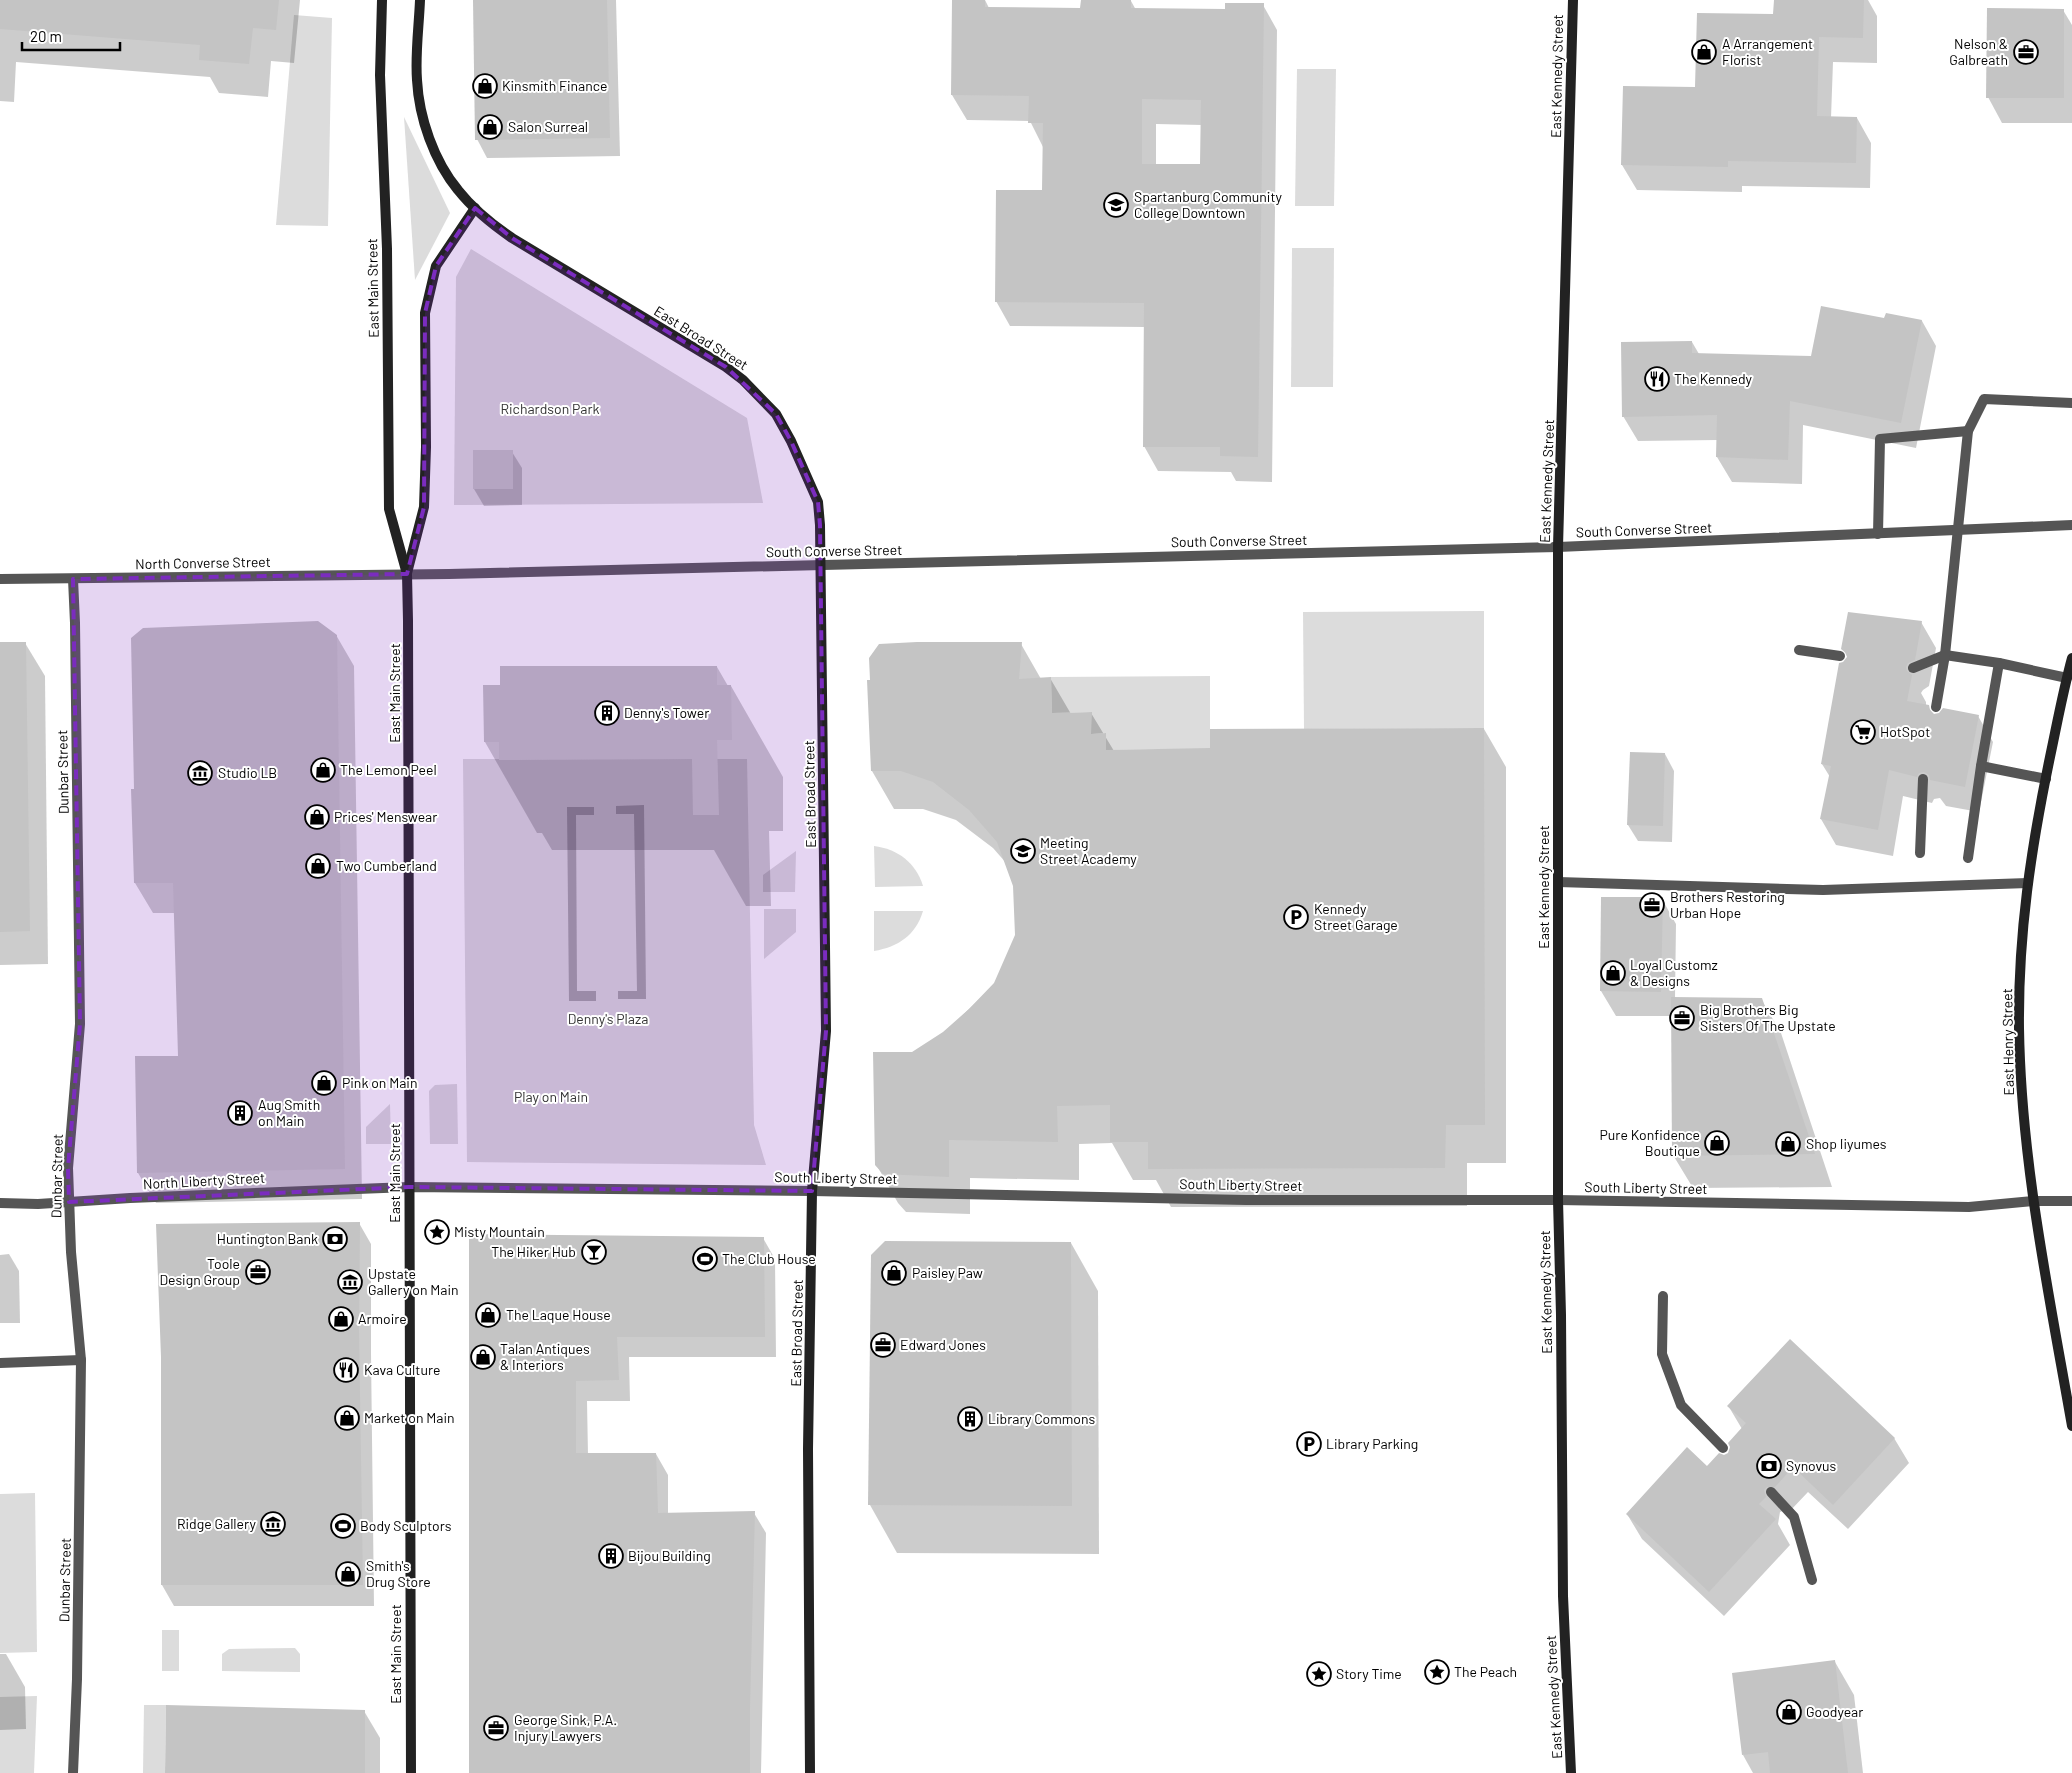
<svg xmlns="http://www.w3.org/2000/svg" width="2072" height="1773" font-family="Barlow,sans-serif">
<style>
.green{fill:#dcdcdc}
.water{fill:#a3a3a3}
.shadow{fill:#0003;fill-rule:evenodd}
.building{fill:#c4c4c4;fill-rule:evenodd}
.lines{fill:none;stroke-linecap:round;stroke-linejoin:round}
.lane{stroke:#555;stroke-width:10}
.street{stroke:#555;stroke-width:10}
.secondary{stroke:#222;stroke-width:10}
.marked{fill:#7b2cbf;fill-opacity:0.2;stroke:#7b2cbf;stroke-width:4;stroke-dasharray:10 6;stroke-linejoin:round}
.labels{text-anchor:middle;stroke-width:4;stroke-linejoin:round;paint-order:stroke}
.poi-label{font-size:14px;fill:#000;stroke:#fff;text-anchor:start}
.street-label{font-size:14px;fill:#000;stroke:#fff}
.park-label{font-size:14px;fill:#333;stroke:#fff}
</style>
<rect width="100%" height="100%" fill="#fff"/>
<!-- green -->
<g class="green">
<path d="M294 15 332 18 328 226 276 225Z"/>
<path d="M1297 69H1336L1334 206H1295Z"/>
<path d="M404 117 450 213 415 280Z"/>
<path d="M1292 248H1334L1333 387H1291Z"/>
<path d="M471 249 747 418 763 503 454 505 456 277Z"/>
<path d="M1484 611V728L1304 729 1303 612Z"/>
<path d="M1210 676V749L1106 750 1105 733 1091 734V712L1052 713 1051 677Z"/>
<path d="M463 759H747L754 1125 766 1165 467 1162Z"/>
<path d="M874 846C898 849 916 863 923 886L875 887Z"/>
<path d="M796 851 795 892H763V875Z"/>
<path d="M764 909H796V932L764 959Z"/>
<path d="M874 911H923C916 935 898 947 874 951Z"/>
<path d="M457 1084 458 1144H430L429 1091 435 1085Z"/>
<path d="M390 1104 391 1144H366V1127Z"/>
<path d="M35 1493 37 1652 0 1653V1494Z"/>
<rect x="162" y="1630" width="17" height="41"/>
<path d="M295 1648 300 1654V1672L222 1671V1654L229 1649Z"/>
<path d="M37 1696 34 1773H0V1697Z"/>
<path d="M144 1705H166L165 1773H143Z"/>
</g>
<!-- water -->
<g class="water">
<path d="M644 805 646 999H618V991H637L634 814H616V806Z"/>
<path d="M567 807H594V815H576L577 991H596V1001H569Z"/>
</g>
<!-- shadow -->
<g class="shadow">
<path d="M0 0H300L294 63 271 61 268 97 219 93 210 77 16 62 14 102 0 101Z"/>
<path d="M474 0H616L620 156 487 158 477 139Z"/>
<path d="M954 0H985L989 8 1082 9 1131 1 1136 10 1227 11 1263 5 1277 30 1272 482 1236 481 1231 472 1158 471 1144 446 1145 327 1010 326 996 301 1044 191V149L1030 121 967 120 952 95ZM1156 124 1202 125 1201 166 1156 165Z"/>
<path d="M1775 0H1868L1877 16V63L1833 62 1831 118H1857L1871 143 1870 188 1742 186V192L1637 190 1622 165 1696 89 1775 15Z"/>
<path d="M2063 10 2072 25V123H2002L1988 97Z"/>
<path d="M1885 320 1922 321 1936 346 1916 448 1803 425 1802 484 1732 482 1717 457 1718 440 1638 441 1623 416 1692 342 1699 354 1812 357Z"/>
<path d="M474 452H512L522 468V505L484 506 474 489Z"/>
<path d="M1921 622 1936 648 1929 686 1923 690 1921 693 1926 702V706L1928 707 1934 715 1978 716 1993 742 1979 812 1946 806 1940 798 1934 799 1932 803 1903 796 1893 856 1836 845 1821 819 1830 777 1822 764 1844 663 1848 658 1843 649Z"/>
<path d="M336 635 354 666 362 1199 156 1203 138 1173 179 1057 175 913H153L135 883Z"/>
<path d="M0 643H25L45 676 48 964 0 965Z"/>
<path d="M1021 644 1041 679 1050 678 1071 714 1091 713 1114 751 1212 750 1484 729 1506 767V1163H1467V1206L1171 1207 1156 1180H1133L1112 1143 1079 1144V1180L970 1178V1214L906 1212 898 1203 876 1164 913 1053 944 1033 995 984 1016 935 1015 885 1007 864 993 848 956 820 923 809H894L872 771Z"/>
<path d="M717 667 728 686H731L783 777V831H769L771 906H746L714 850H552L542 833H537L485 742 501 686Z"/>
<path d="M1665 754 1674 771 1672 842 1638 841 1628 825Z"/>
<path d="M1662 899 1676 924 1675 998 1761 999 1781 1033 1832 1187 1693 1188 1673 1155 1672 1016H1616L1601 991Z"/>
<path d="M359 1223 371 1244V1353L374 1606H174L162 1585Z"/>
<path d="M470 1235 763 1238 775 1259 776 1357H629L630 1401H587L588 1455 656 1454 668 1475V1514L754 1513 766 1533 761 1773H471Z"/>
<path d="M1071 1243 1098 1291 1099 1554 897 1553 870 1505Z"/>
<path d="M9 1254 19 1271 20 1323H0V1255Z"/>
<path d="M1729 1407 1894 1438 1909 1463 1848 1529 1808 1492 1790 1511 1785 1510 1780 1512 1778 1524 1790 1545 1724 1616 1642 1539 1627 1514 1729 1453 1742 1429Z"/>
<path d="M0 1654H6L25 1687 26 1729 0 1730Z"/>
<path d="M1835 1662 1854 1695 1863 1773H1753L1743 1755Z"/>
<path d="M364 1711 380 1738V1773H166Z"/>
</g>
<!-- building -->
<g class="building">
<path d="M0 0H279L276 30 253 28 249 64 199 60 200 45 0 29Z"/>
<path d="M473 0H607L610 138 475 140Z"/>
<path d="M952 0H985V7L1080 8 1081 0H1131V8L1225 9V3H1264L1258 457 1220 456V447H1143L1144 303 995 302 996 190H1042L1043 123H1028L1029 96 951 95ZM1142 99 1201 100 1200 164H1142Z"/>
<path d="M1774 0H1864L1863 38 1819 37 1817 116 1857 117 1856 163 1728 161V167L1621 165 1623 86 1695 87 1697 13 1773 14Z"/>
<path d="M1987 8 2064 9V98H1986Z"/>
<path d="M1821 306 1884 318 1886 313 1922 320 1901 423 1790 401 1788 460 1716 457 1717 415 1622 417 1621 342 1692 341V353L1811 356Z"/>
<rect x="473" y="450" width="40" height="39"/>
<path d="M1848 612 1922 621 1915 660 1908 663 1906 667 1907 671 1912 675 1907 701 1929 705 1930 710 1934 714 1939 713 1943 708 1979 715 1965 787 1930 780 1929 775 1924 772 1919 773 1917 777 1889 770 1878 830 1820 819 1831 766 1821 764 1839 663 1843 662 1847 657 1846 653 1841 649Z"/>
<path d="M318 621 337 635 345 1169 137 1173 135 1056H178L173 883H134L131 789H134L131 638 143 628Z"/>
<path d="M0 642H26L30 931 0 932Z"/>
<path d="M917 642H1022L1019 679 1051 677 1052 713 1092 712 1091 734 1106 733V750L1210 748V729L1484 728 1485 1125H1446L1445 1168 1148 1169V1142H1110V1105L1057 1106 1058 1142 949 1140V1177L883 1174 875 1165 873 1052H912L943 1032 969 1009 994 983 1015 935 1013 886 997 842 969 810 933 782 901 771H871L867 680H870L869 658 879 644Z"/>
<path d="M500 666H717V685H731L732 740H717L719 815H693L692 759 499 760V742H484L483 685H500Z"/>
<path d="M1630 752 1665 753 1663 826 1627 825Z"/>
<path d="M1601 897H1663L1661 992 1600 991Z"/>
<path d="M1671 997 1762 998 1815 1154 1672 1156Z"/>
<path d="M360 1222 359 1330 363 1585H161V1357L156 1224Z"/>
<path d="M469 1234 764 1237 765 1337H617L619 1380 576 1381V1453H656L658 1513 755 1511 750 1708V1773H469Z"/>
<path d="M885 1241 1071 1242 1072 1506 868 1505 871 1255Z"/>
<path d="M1790 1339 1895 1438 1833 1505 1793 1467 1775 1487H1767L1764 1490 1766 1497 1759 1504 1776 1519 1709 1592 1626 1514 1687 1447 1707 1466 1719 1453 1724 1455 1728 1453 1730 1447 1728 1443 1746 1423 1727 1406Z"/>
<path d="M1835 1660 1848 1773H1770L1768 1752 1742 1755 1732 1673Z"/>
<path d="M166 1705 365 1710V1773H165Z"/>
</g>
<g class="lines">
<!-- lane -->
<g class="lane">
<path d="M1878 534 1880 439 1968 431"/>
<path d="M1799 650 1840 656"/>
<path d="M1999 663 1981 766 2046 779"/>
<path d="M1913 668 1945 655 1999 663 2067 678"/>
<path d="M1936 707 1945 655 1968 431 1984 399 2072 403"/>
<path d="M1920 853 1923 779"/>
<path d="M1968 858 1981 766"/>
<path d="M1558 882 1823 890 2028 883"/>
<path d="M1663 1296 1662 1354 1681 1405 1723 1448"/>
<path d="M0 1363 81 1360"/>
<path d="M1771 1492 1794 1517 1812 1580"/>
</g>
<!-- street -->
<g class="street">
<path d="M0 579 449 574 1558 547 2072 525"/>
<path d="M73 579 75 623 80 1024 68 1168 71 1252 81 1360 77 1679 73 1773"/>
<path d="M0 1203 38 1204 130 1198 409 1187 812 1191 1246 1200H1558L1969 1207 2033 1201H2072"/>
</g>
<!-- secondary -->
<g class="secondary">
<path d="M382 0 380 75 387 249 389 509 407 574 408 621 411 1773"/>
<path d="M420 0C419 26 415 54 417 80 419 118 434 161 458 190 473 209 493 225 512 238L726 367 743 380 776 414 791 441 818 502 820 525 826 1031 812 1191 808 1449 810 1773"/>
<path d="M407 573 424 507 426 447 425 313 436 266 475 208"/>
<path d="M2072 658C2063 691 2057 724 2050 757 2031 848 2018 935 2019 1028 2021 1162 2049 1294 2072 1426"/>
<path d="M1571 1773 1563 1596 1561 1315 1558 1200V547L1573 0"/>
</g>
</g>
<!-- marked area -->
<path class="marked" d="M475 208 512 238 726 367 776 414 791 441 818 502 820 525 826 1031 812 1191 409 1187 69 1202 68 1168 80 1024 73 579 407 574 424 507 425 313 436 266Z"/>
<!-- icons -->
<defs>
<g id="shop-ring" transform="scale(1.25)"><circle r="9.5" fill="#fff" stroke="#000" stroke-width="1.5"/><path d="M-5-2.5h2.3a2.7 3.5 0 0 1 5.4 0H5L5.5 6h-11ZM-1.5-2.5h3a1.5 2.3 0 0 0-3 0Z" fill="#000"/></g>
<g id="office-ring" transform="scale(1.25)"><circle r="9.5" fill="#fff" stroke="#000" stroke-width="1.5"/><path d="M-6-3h4V-5.5h4V-3h4V5H-6ZM-1-4.5V-3h2v-1.5ZM-6 0V1H6V0Z" fill="#000"/></g>
<g id="university-ring" transform="scale(1.25)"><circle r="9.5" fill="#fff" stroke="#000" stroke-width="1.5"/><path d="M0-5L7-2L0 1L-7-2ZM-4 1L0 2.5L4 1V4Q0 6-4 4Z" fill="#000"/></g>
<g id="restaurant-ring" transform="scale(1.25)"><circle r="9.5" fill="#fff" stroke="#000" stroke-width="1.5"/><path d="M-5-6h1v4h1v-4h1v4h1v-4h1v5L-1.5 .5V6h-2V.5L-5-1ZM5-6V6H3V1.5H1.5Q1.5-4 5-6Z" fill="#000"/></g>
<g id="building-ring" transform="scale(1.25)"><circle r="9.5" fill="#fff" stroke="#000" stroke-width="1.5"/><path d="M-4-6H4V6H1V3H-1V6H-4ZM-2.5-4.3h1.7v1.8h-1.7ZM.8-4.3h1.7v1.8H.8ZM-2.5-1h1.7V.8h-1.7ZM.8-1h1.7V.8H.8Z" fill="#000"/></g>
<g id="supermarket-ring" transform="scale(1.25)"><circle r="9.5" fill="#fff" stroke="#000" stroke-width="1.5"/><path d="M-6-5.5h2.5l.6 2H6L4.5 2H-2.5L-4.4-4H-6ZM-1.5 3.2a1.3 1.3 0 1 0 .1 0ZM3 3.2a1.3 1.3 0 1 0 .1 0Z" fill="#000"/></g>
<g id="museum-ring" transform="scale(1.25)"><circle r="9.5" fill="#fff" stroke="#000" stroke-width="1.5"/><path d="M0-6L6-3V-2H-6V-3ZM-5-1h2V3h-2ZM-1-1h2V3h-2ZM3-1h2V3H3ZM-6 4H6V6H-6Z" fill="#000"/></g>
<g id="school-ring" transform="scale(1.25)"><circle r="9.5" fill="#fff" stroke="#000" stroke-width="1.5"/><path d="M0-5L7-2L0 1L-7-2ZM-4 1L0 2.5L4 1V4Q0 6-4 4Z" fill="#000"/></g>
<g id="parking-ring" transform="scale(1.25)"><circle r="9.5" fill="#fff" stroke="#000" stroke-width="1.5"/><path d="M-3.5-5.5H1a3.5 3.5 0 0 1 0 7H-1V5.5H-3.5ZM-1-3.4V-.6H.8a1.4 1.4 0 0 0 0-2.8Z" fill="#000"/></g>
<g id="sight-ring" transform="scale(1.25)"><circle r="9.5" fill="#fff" stroke="#000" stroke-width="1.5"/><path d="M0-6L1.8-2.2L6-1.7L2.9 1.2L3.7 5.4L0 3.3L-3.7 5.4L-2.9 1.2L-6-1.7L-1.8-2.2Z" fill="#000"/></g>
<g id="bank-ring" transform="scale(1.25)"><circle r="9.5" fill="#fff" stroke="#000" stroke-width="1.5"/><path d="M-6-4H6V4H-6ZM0-2.3a2.3 2.3 0 1 0 0 4.6a2.3 2.3 0 1 0 0-4.6Z" fill="#000"/></g>
<g id="bar-ring" transform="scale(1.25)"><circle r="9.5" fill="#fff" stroke="#000" stroke-width="1.5"/><path d="M-6-5H6L.8 .8V4.5H3.5V6h-7V4.5H-.8V.8Z" fill="#000"/></g>
<g id="stadium-ring" transform="scale(1.25)"><circle r="9.5" fill="#fff" stroke="#000" stroke-width="1.5"/><path d="M0-5a6.5 5 0 1 0 0 10a6.5 5 0 1 0 0-10ZM-3.5-1.8h7v3.6h-7Z" fill="#000"/></g>
</defs>
<g fill-rule="evenodd">
<use href="#shop-ring" x="1704" y="52"/>
<use href="#office-ring" x="2026" y="52"/>
<use href="#shop-ring" x="485" y="86"/>
<use href="#shop-ring" x="490" y="127"/>
<use href="#university-ring" x="1116" y="205"/>
<use href="#restaurant-ring" x="1657" y="379"/>
<use href="#building-ring" x="607" y="713"/>
<use href="#supermarket-ring" x="1863" y="732"/>
<use href="#shop-ring" x="323" y="770"/>
<use href="#museum-ring" x="200" y="773"/>
<use href="#shop-ring" x="317" y="817"/>
<use href="#school-ring" x="1023" y="851"/>
<use href="#shop-ring" x="318" y="866"/>
<use href="#office-ring" x="1652" y="905"/>
<use href="#parking-ring" x="1296" y="917"/>
<use href="#shop-ring" x="1613" y="973"/>
<use href="#office-ring" x="1682" y="1018"/>
<use href="#shop-ring" x="324" y="1083"/>
<use href="#building-ring" x="240" y="1113"/>
<use href="#shop-ring" x="1717" y="1143"/>
<use href="#shop-ring" x="1788" y="1144"/>
<use href="#sight-ring" x="437" y="1232"/>
<use href="#bank-ring" x="335" y="1239"/>
<use href="#bar-ring" x="594" y="1252"/>
<use href="#stadium-ring" x="705" y="1259"/>
<use href="#office-ring" x="258" y="1272"/>
<use href="#shop-ring" x="894" y="1273"/>
<use href="#museum-ring" x="350" y="1282"/>
<use href="#shop-ring" x="488" y="1315"/>
<use href="#shop-ring" x="341" y="1319"/>
<use href="#office-ring" x="883" y="1345"/>
<use href="#shop-ring" x="483" y="1357"/>
<use href="#restaurant-ring" x="346" y="1370"/>
<use href="#shop-ring" x="347" y="1418"/>
<use href="#building-ring" x="970" y="1419"/>
<use href="#parking-ring" x="1309" y="1444"/>
<use href="#bank-ring" x="1769" y="1466"/>
<use href="#museum-ring" x="273" y="1524"/>
<use href="#stadium-ring" x="343" y="1526"/>
<use href="#building-ring" x="611" y="1556"/>
<use href="#shop-ring" x="348" y="1574"/>
<use href="#sight-ring" x="1437" y="1672"/>
<use href="#sight-ring" x="1319" y="1674"/>
<use href="#shop-ring" x="1789" y="1712"/>
<use href="#office-ring" x="496" y="1728"/>
</g>
<g class="labels">
<!-- poi labels -->
<g class="poi-label">
<text x="1722" y="49">A Arrangement<tspan x="1722" dy="16">Florist</tspan></text>
<text x="2008" y="49" text-anchor="end">Nelson &amp;<tspan x="2008" dy="16">Galbreath</tspan></text>
<text x="502" y="91">Kinsmith Finance</text>
<text x="508" y="132">Salon Surreal</text>
<text x="1134" y="202">Spartanburg Community<tspan x="1134" dy="16">College Downtown</tspan></text>
<text x="1674" y="384">The Kennedy</text>
<text x="624" y="718">Denny's Tower</text>
<text x="1880" y="737">HotSpot</text>
<text x="340" y="775">The Lemon Peel</text>
<text x="218" y="778">Studio LB</text>
<text x="334" y="822">Prices' Menswear</text>
<text x="1040" y="848">Meeting<tspan x="1040" dy="16">Street Academy</tspan></text>
<text x="336" y="871">Two Cumberland</text>
<text x="1670" y="902">Brothers Restoring<tspan x="1670" dy="16">Urban Hope</tspan></text>
<text x="1314" y="914">Kennedy<tspan x="1314" dy="16">Street Garage</tspan></text>
<text x="1630" y="970">Loyal Customz<tspan x="1630" dy="16">&amp; Designs</tspan></text>
<text x="1700" y="1015">Big Brothers Big<tspan x="1700" dy="16">Sisters Of The Upstate</tspan></text>
<text x="342" y="1088">Pink on Main</text>
<text x="258" y="1110">Aug Smith<tspan x="258" dy="16">on Main</tspan></text>
<text x="1700" y="1140" text-anchor="end">Pure Konfidence<tspan x="1700" dy="16">Boutique</tspan></text>
<text x="1806" y="1149">Shop Iiyumes</text>
<text x="454" y="1237">Misty Mountain</text>
<text x="318" y="1244" text-anchor="end">Huntington Bank</text>
<text x="576" y="1257" text-anchor="end">The Hiker Hub</text>
<text x="722" y="1264">The Club House</text>
<text x="240" y="1269" text-anchor="end">Toole<tspan x="240" dy="16">Design Group</tspan></text>
<text x="912" y="1278">Paisley Paw</text>
<text x="368" y="1279">Upstate<tspan x="368" dy="16">Gallery on Main</tspan></text>
<text x="506" y="1320">The Laque House</text>
<text x="358" y="1324">Armoire</text>
<text x="900" y="1350">Edward Jones</text>
<text x="500" y="1354">Talan Antiques<tspan x="500" dy="16">&amp; Interiors</tspan></text>
<text x="364" y="1375">Kava Culture</text>
<text x="364" y="1423">Market on Main</text>
<text x="988" y="1424">Library Commons</text>
<text x="1326" y="1449">Library Parking</text>
<text x="1786" y="1471">Synovus</text>
<text x="256" y="1529" text-anchor="end">Ridge Gallery</text>
<text x="360" y="1531">Body Sculptors</text>
<text x="628" y="1561">Bijou Building</text>
<text x="366" y="1571">Smith's<tspan x="366" dy="16">Drug Store</tspan></text>
<text x="1454" y="1677">The Peach</text>
<text x="1336" y="1679">Story Time</text>
<text x="1806" y="1717">Goodyear</text>
<text x="514" y="1725">George Sink, P.A.<tspan x="514" dy="16">Injury Lawyers</tspan></text>
</g>
<!-- street labels -->
<g class="street-label">
<text transform="translate(1557 76) rotate(-89)" y="5">East Kennedy Street</text>
<text transform="translate(373 288) rotate(-91)" y="5">East Main Street</text>
<text transform="translate(701 338) rotate(32)" y="5">East Broad Street</text>
<text transform="translate(1547 481) rotate(-88)" y="5">East Kennedy Street</text>
<text transform="translate(1644 530) rotate(-2)" y="5">South Converse Street</text>
<text transform="translate(1239 541) rotate(-1)" y="5">South Converse Street</text>
<text transform="translate(834 551) rotate(-1)" y="5">South Converse Street</text>
<text transform="translate(203 563) rotate(-1)" y="5">North Converse Street</text>
<text transform="translate(395 693) rotate(-90)" y="5">East Main Street</text>
<text transform="translate(63 772) rotate(-91)" y="5">Dunbar Street</text>
<text transform="translate(810 794) rotate(-91)" y="5">East Broad Street</text>
<text transform="translate(1544 887) rotate(-90)" y="5">East Kennedy Street</text>
<text transform="translate(2008 1042) rotate(-91)" y="5">East Henry Street</text>
<text transform="translate(395 1173) rotate(-90)" y="5">East Main Street</text>
<text transform="translate(57 1176) rotate(-89)" y="5">Dunbar Street</text>
<text transform="translate(836 1178) rotate(1)" y="5">South Liberty Street</text>
<text transform="translate(204 1181) rotate(-3)" y="5">North Liberty Street</text>
<text transform="translate(1241 1185) rotate(1)" y="5">South Liberty Street</text>
<text transform="translate(1646 1188) rotate(1)" y="5">South Liberty Street</text>
<text transform="translate(1546 1292) rotate(-91)" y="5">East Kennedy Street</text>
<text transform="translate(797 1333) rotate(-89)" y="5">East Broad Street</text>
<text transform="translate(65 1580) rotate(-89)" y="5">Dunbar Street</text>
<text transform="translate(396 1654) rotate(-90)" y="5">East Main Street</text>
<text transform="translate(1554 1697) rotate(-93)" y="5">East Kennedy Street</text>
</g>
<!-- park labels -->
<g class="park-label">
<text x="550" y="414">Richardson Park</text>
<text x="608" y="1024">Denny's Plaza</text>
<text x="551" y="1102">Play on Main</text>
</g>
</g>
<!-- scale -->
<path d="M22 42v8h98v-8" fill="none" stroke="#000000" stroke-width="2.5"/>
<text x="30" y="42" font-size="15" fill="#000000" stroke="#ffffff" stroke-width="4" paint-order="stroke">20 m</text>
</svg>
